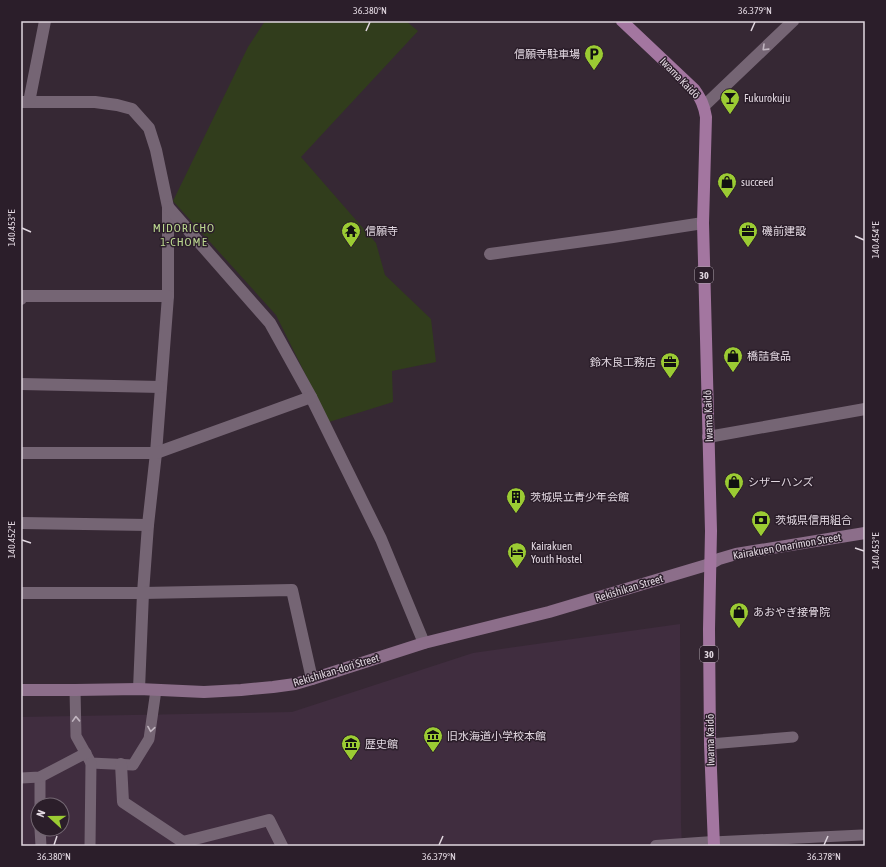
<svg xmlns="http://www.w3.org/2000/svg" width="886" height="867" font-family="'Asap Condensed','Noto Sans JP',sans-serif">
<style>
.built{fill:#402d3f;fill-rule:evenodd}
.green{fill:#313d1c}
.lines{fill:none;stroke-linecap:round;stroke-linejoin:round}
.lane{stroke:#756574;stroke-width:11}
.street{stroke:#756574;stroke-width:12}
.secondary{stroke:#8c6e8a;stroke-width:12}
.primary{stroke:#a376a0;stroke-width:12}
.oneway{stroke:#c1b5c0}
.ticks{fill:none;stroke:#e1d7e0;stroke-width:1.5}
.labels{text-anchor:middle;stroke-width:3;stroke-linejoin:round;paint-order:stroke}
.shield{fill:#2b1e2a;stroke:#aaa0a9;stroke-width:1}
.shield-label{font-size:10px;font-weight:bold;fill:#e1d7e0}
.poi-label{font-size:11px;fill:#e1d7e0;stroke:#2b1e2a;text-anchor:start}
.street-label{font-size:11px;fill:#e1d7e0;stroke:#2b1e2a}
.neighbourhood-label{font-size:12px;letter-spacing:1px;fill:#bcd890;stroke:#2b1e2a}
.neatline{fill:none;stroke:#e1d7e0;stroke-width:1.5}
.ticks-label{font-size:10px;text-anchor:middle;fill:#e1d7e0}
</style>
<rect width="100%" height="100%" fill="#362834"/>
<!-- built -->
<path class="built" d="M680 624 681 824 682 846H21V717L292 712 473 653ZM38 805H62V829H38Z"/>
<!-- green -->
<path class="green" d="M265 21H406L418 31 301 157 376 243 385 275 431 319 436 362 392 371 393 402 329 422 276 315 173 201 248 47Z"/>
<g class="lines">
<!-- lane -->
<g class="lane">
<path d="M75 690 76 736 91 763 133 765 149 739 156 690"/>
<path d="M710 744 793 737"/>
<path d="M40 777V805"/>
<path d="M21 778 40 777 86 753"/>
<path d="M40 829 41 846"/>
<path d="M713 842 862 835"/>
<path d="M90 846 91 763"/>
</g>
<!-- street -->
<g class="street">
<path d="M21 102H95L117 105 132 109 149 128 156 150 168 207V296L156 453 148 525 143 593 139 689"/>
<path d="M29 102 45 21"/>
<path d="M704 106 793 21"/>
<path d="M168 207 270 323 311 397 381 539 424 643"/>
<path d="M490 254 613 237 703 223"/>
<path d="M21 299V296H168"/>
<path d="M21 384 161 387"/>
<path d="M708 437 865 409"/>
<path d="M21 453H156L311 397"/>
<path d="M21 523 148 525"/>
<path d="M21 593H143L292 590 312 679"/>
<path d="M121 764 123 802 183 842"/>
<path d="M186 846 183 842 269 820 282 846"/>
<path d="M656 846 713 842"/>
</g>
<!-- secondary -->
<path class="secondary" d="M21 690H75L139 689 204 692 241 690 273 687 295 684 312 679 424 643 549 612 710 564 719 559 736 554 865 533"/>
<!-- primary -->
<path class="primary" d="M622 21 694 89C701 99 704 105 706 117L703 223 711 531 709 629 710 744 714 846"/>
</g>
<!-- one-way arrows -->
<defs><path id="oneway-chevron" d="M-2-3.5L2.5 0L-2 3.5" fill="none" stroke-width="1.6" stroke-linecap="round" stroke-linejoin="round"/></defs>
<g class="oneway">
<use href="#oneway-chevron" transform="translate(765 48) rotate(136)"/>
<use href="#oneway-chevron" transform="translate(76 719) rotate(-92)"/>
<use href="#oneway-chevron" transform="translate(151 729) rotate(99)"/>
</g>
<!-- ticks -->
<path class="ticks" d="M366 31 370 22M751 31 755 22M22 228 31 232M855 236 864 240M22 540 31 543M855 548 864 551M54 845 57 836M439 845 443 836M824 845 828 836"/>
<!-- icons -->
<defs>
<g id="parking-pin" transform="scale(1)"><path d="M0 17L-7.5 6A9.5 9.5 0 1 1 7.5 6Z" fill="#9bcb33" stroke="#2b1e2a"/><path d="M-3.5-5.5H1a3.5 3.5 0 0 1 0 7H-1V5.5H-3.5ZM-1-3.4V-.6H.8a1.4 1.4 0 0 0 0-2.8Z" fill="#111"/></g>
<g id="bar-pin" transform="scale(1)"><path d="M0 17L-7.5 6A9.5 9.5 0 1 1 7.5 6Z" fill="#9bcb33" stroke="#2b1e2a"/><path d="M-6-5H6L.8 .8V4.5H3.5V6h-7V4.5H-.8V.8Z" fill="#111"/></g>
<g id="shop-pin" transform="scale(1)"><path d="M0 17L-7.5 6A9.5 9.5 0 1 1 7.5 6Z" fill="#9bcb33" stroke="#2b1e2a"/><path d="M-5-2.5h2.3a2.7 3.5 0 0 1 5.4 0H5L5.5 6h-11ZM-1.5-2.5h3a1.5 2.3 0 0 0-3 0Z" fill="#111"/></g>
<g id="temple-pin" transform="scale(1)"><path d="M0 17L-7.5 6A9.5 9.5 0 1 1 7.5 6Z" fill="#9bcb33" stroke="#2b1e2a"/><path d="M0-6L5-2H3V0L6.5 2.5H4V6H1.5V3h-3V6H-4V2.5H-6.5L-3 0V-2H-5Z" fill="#111"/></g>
<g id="office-pin" transform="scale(1)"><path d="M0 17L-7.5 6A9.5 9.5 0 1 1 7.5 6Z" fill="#9bcb33" stroke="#2b1e2a"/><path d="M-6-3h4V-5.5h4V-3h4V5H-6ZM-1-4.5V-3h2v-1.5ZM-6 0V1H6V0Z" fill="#111"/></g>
<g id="building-pin" transform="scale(1)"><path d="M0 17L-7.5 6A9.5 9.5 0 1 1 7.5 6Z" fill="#9bcb33" stroke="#2b1e2a"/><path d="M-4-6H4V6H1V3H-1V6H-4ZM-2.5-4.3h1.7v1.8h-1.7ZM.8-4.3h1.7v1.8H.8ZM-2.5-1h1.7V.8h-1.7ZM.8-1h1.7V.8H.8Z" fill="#111"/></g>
<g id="bank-pin" transform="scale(1)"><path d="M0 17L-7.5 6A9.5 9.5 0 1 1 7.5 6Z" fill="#9bcb33" stroke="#2b1e2a"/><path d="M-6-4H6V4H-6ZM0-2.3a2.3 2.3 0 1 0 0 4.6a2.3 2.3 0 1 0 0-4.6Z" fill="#111"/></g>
<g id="hotel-pin" transform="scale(1)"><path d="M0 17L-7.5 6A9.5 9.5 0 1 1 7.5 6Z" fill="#9bcb33" stroke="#2b1e2a"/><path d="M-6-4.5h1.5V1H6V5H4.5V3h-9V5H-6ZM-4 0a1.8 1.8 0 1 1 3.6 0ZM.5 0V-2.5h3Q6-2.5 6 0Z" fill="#111"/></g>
<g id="museum-pin" transform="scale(1)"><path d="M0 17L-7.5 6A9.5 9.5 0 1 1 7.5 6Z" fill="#9bcb33" stroke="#2b1e2a"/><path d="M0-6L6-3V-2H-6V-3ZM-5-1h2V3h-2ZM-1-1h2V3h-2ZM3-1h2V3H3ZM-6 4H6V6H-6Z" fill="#111"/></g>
</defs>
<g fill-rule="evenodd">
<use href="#parking-pin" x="594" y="54"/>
<use href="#bar-pin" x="730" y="98"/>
<use href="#shop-pin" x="727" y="182"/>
<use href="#temple-pin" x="351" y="231"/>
<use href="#office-pin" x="748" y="231"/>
<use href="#shop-pin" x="733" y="356"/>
<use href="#office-pin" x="670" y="362"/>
<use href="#shop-pin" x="734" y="482"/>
<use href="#building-pin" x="516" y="497"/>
<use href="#bank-pin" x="761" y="520"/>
<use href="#hotel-pin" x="517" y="552"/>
<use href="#shop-pin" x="739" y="612"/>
<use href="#museum-pin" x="433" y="736"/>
<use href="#museum-pin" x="351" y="744"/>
</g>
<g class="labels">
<!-- shield labels -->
<g class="shield">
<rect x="695" y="267" width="18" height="16" rx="3"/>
<rect x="700" y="646" width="18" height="16" rx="3"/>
</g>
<g class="shield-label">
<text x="704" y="279">30</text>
<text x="709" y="658">30</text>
</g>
<!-- poi labels -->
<g class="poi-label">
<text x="580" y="58" text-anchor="end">信願寺駐車場</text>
<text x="744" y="102">Fukurokuju</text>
<text x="741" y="186">succeed</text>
<text x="365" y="235">信願寺</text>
<text x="762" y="235">磯前建設</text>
<text x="747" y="360">橋詰食品</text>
<text x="656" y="366" text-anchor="end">鈴木良工務店</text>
<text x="748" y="486">シザーハンズ</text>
<text x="530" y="501">茨城県立青少年会館</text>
<text x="775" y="524">茨城県信用組合</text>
<text x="531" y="550">Kairakuen<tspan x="531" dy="13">Youth Hostel</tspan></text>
<text x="753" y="616">あおやぎ接骨院</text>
<text x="447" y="740">旧水海道小学校本館</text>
<text x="365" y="748">歴史館</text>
</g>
<!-- street labels -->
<g class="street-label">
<text transform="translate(680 78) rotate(46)" y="4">Iwama Kaidō</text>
<text transform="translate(708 416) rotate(-92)" y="4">Iwama Kaidō</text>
<text transform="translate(787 546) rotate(-10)" y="4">Kairakuen Onarimon Street</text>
<text transform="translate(629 588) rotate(-17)" y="4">Rekishikan Street</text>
<text transform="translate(336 670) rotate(-17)" y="4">Rekishikan-dori Street</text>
<text transform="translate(710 740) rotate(-91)" y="4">Iwama Kaidō</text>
</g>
<!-- neighbourhood labels -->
<g class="neighbourhood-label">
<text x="184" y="232">MIDORICHO<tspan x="184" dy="14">1-CHOME</tspan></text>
</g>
</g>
<!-- border -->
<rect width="886" height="867" fill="none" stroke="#2b1e2a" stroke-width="44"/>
<!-- north arrow -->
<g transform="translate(50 817) rotate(291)"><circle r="19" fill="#2b1e2a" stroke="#746873"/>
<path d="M0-3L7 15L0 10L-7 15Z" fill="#9bcb33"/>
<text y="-6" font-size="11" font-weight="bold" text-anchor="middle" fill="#e1d7e0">N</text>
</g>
<rect x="22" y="22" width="842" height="823" class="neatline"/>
<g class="ticks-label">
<text x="370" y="14">36.380°N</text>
<text x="755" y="14">36.379°N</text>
<text transform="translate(11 228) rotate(-90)" y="4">140.453°E</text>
<text transform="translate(875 240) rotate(-90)" y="4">140.454°E</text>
<text transform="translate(11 540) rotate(-90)" y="4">140.452°E</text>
<text transform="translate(875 551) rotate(-90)" y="4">140.453°E</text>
<text x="54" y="860">36.380°N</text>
<text x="439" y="860">36.379°N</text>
<text x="824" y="860">36.378°N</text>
</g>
</svg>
